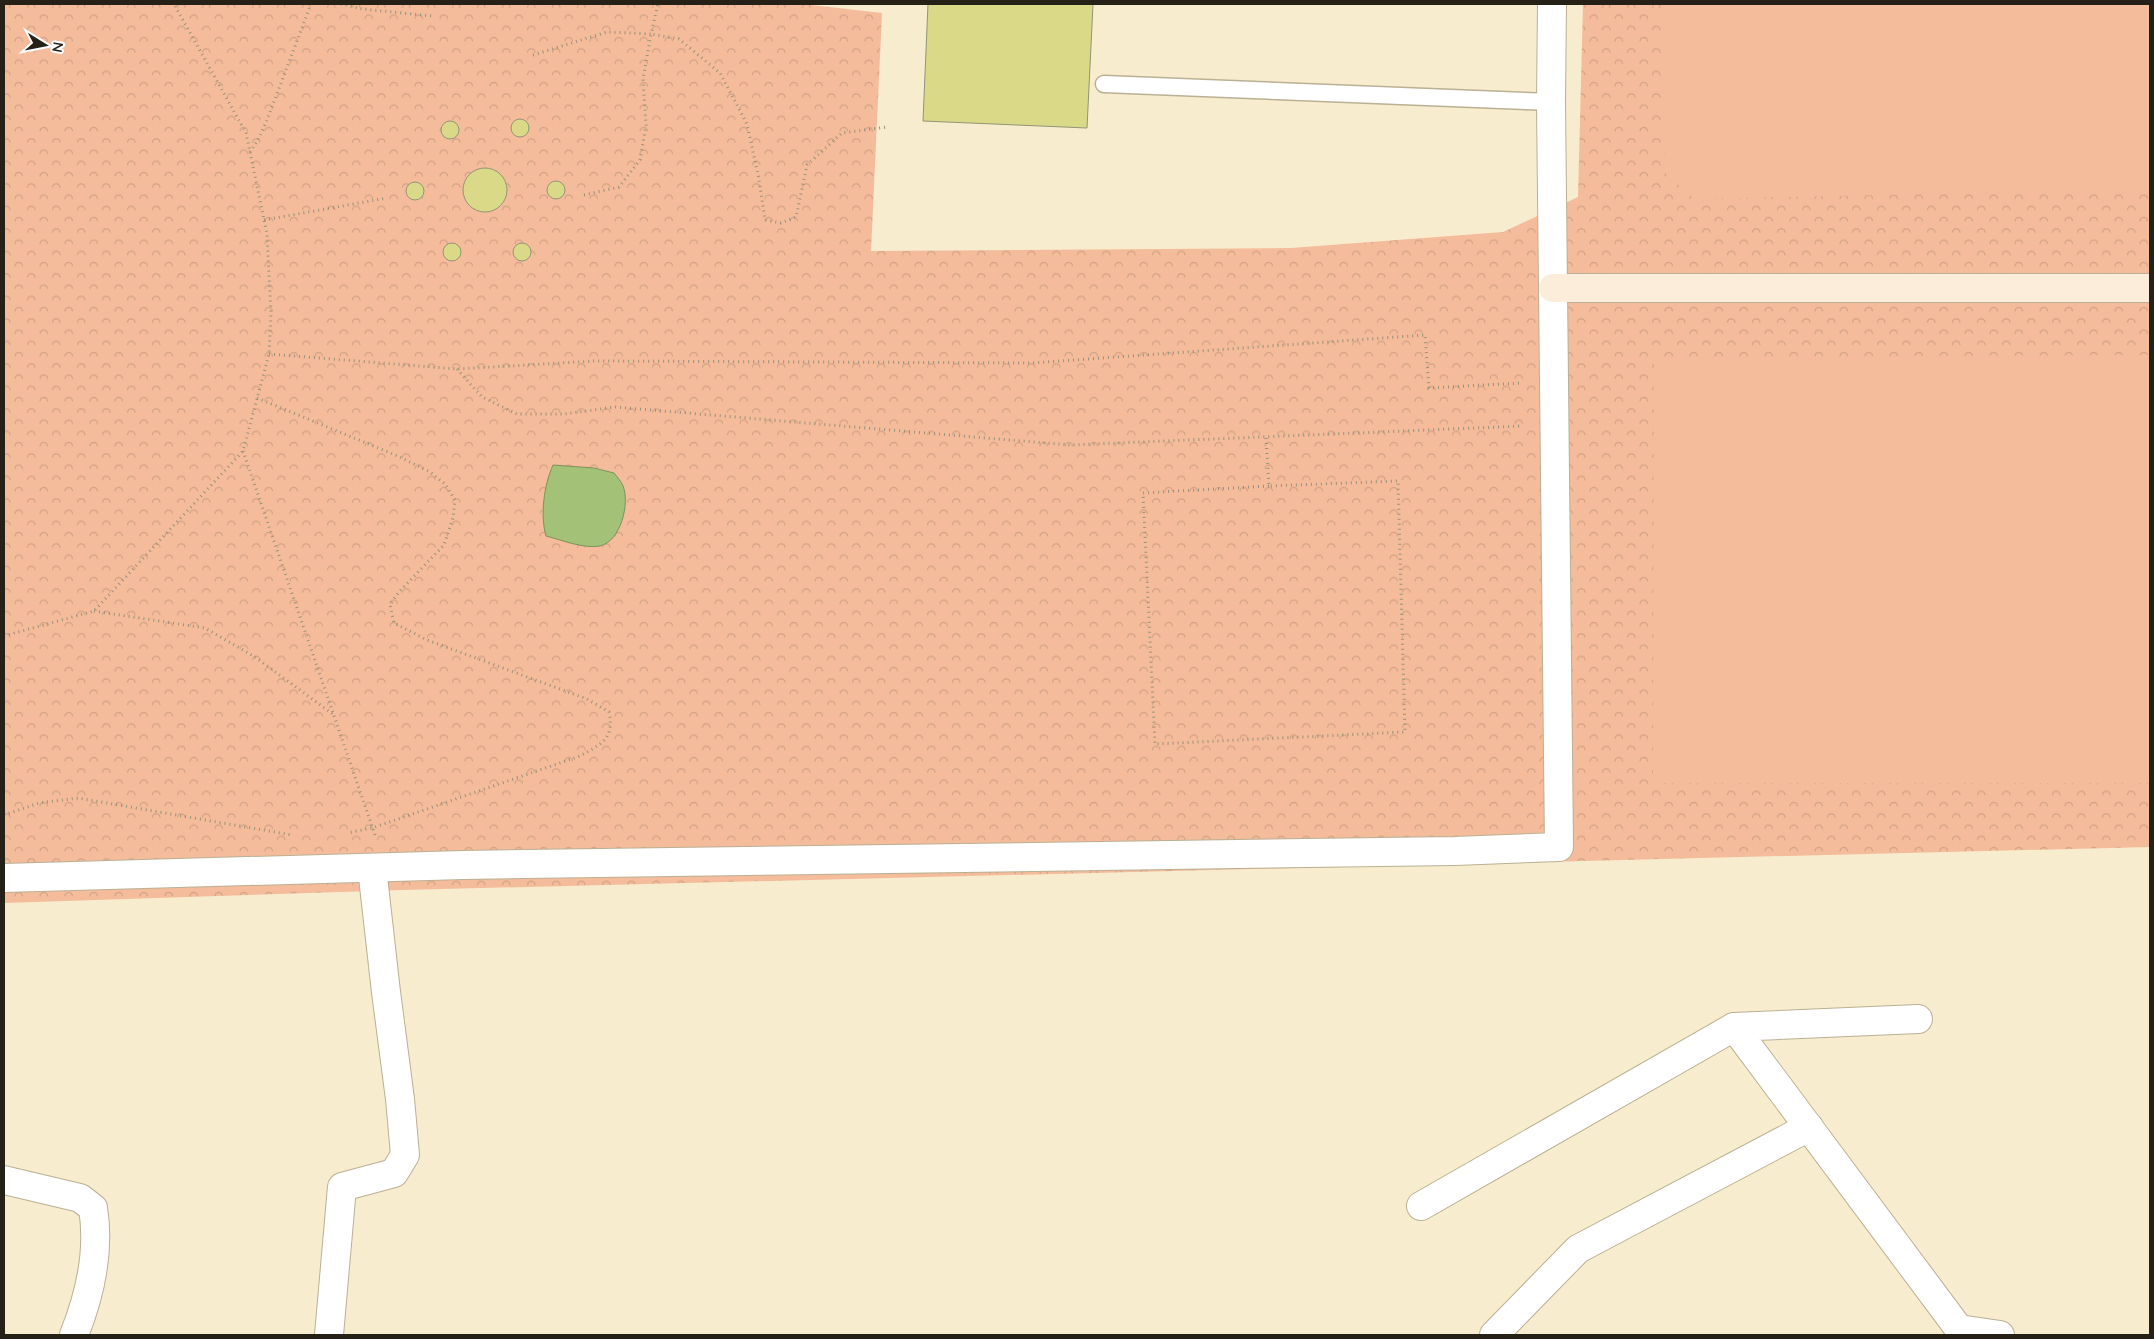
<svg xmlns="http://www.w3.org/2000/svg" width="2154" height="1339" font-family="Quicksand,sans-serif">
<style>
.park{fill:url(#park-crowns)}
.pitch{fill:#f4bc9b}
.water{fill:#a4c178;stroke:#7e915b}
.building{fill:#dad988;stroke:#939477}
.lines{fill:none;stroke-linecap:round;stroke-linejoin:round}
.lane-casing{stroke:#bbb094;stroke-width:19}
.street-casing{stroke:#bbb094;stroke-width:30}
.secondary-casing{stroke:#bbb094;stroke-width:30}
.path{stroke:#99917c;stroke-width:3;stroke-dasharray:1 4;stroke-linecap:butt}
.lane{stroke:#fff;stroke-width:16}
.street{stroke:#fff;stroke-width:28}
.secondary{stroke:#fcedda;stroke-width:28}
</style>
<defs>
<pattern id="park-crowns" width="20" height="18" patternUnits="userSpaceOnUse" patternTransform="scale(1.25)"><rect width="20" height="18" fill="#f4bc9b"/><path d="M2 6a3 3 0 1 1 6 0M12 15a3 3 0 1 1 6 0" fill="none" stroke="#d1a185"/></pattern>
</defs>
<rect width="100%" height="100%" fill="#f7ecce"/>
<!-- park -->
<path class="park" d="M4 4H803L882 13 871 251 1291 248 1503 232 1578 197 1583 4H2150V847L402 890 4 903Z"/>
<!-- pitch -->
<g class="pitch">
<path d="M1661 4H2150V189L1694 199 1665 173Z"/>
<path d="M2150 355V783H1653L1654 357Z"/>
</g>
<!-- water -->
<path class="water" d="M553 465 594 468 614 473C617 477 621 481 623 486 630 503 621 541 600 546 583 549 562 540 546 536 540 515 544 485 553 465Z"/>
<!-- building -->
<g class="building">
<path d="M928 4H1093L1087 128 923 121Z"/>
<circle cx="520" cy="128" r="9"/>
<circle cx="450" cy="130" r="9"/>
<circle cx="485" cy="190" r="22"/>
<circle cx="556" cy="190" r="9"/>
<circle cx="415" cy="191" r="9"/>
<circle cx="522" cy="252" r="9"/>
<circle cx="452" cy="252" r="9"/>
</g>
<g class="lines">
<!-- lane casing -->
<g class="lane-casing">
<path id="lane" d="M1104 84 1551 102"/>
</g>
<!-- street casing -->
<g class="street-casing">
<g id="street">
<path d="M4 878 463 865 1455 851 1559 847 1551 102 1552 4"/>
<path d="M1918 1019 1734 1027 1959 1329 2000 1335"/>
<path d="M4 1180 80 1198 93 1208C100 1251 90 1295 74 1335"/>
<path d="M1421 1206 1734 1027"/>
<path d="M329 1335 342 1187 394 1173 405 1155 400 1099 386 992 372 868"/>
<path d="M1494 1335 1578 1249 1809 1127"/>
</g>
</g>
<!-- secondary casing -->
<g class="secondary-casing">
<path id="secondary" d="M1553 288H2150"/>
</g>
<!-- path -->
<g class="path">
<path d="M341 4 362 9 432 16"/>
<path d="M533 55 607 32 651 34 658 4"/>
<path d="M250 152 259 138 267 120 311 4"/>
<path d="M584 195 619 187 640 160 646 125 643 79 651 34 679 39 720 73 747 124 759 179 765 220 781 223 796 217 807 165 842 133 887 127"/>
<path d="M264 220 387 198"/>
<path d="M269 354 457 369 595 361 1032 363 1425 335 1429 388 1521 383"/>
<path d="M457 369 482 397 517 414H564L615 407 1070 445 1522 426"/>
<path d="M257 398 400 457 430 472 445 484 455 500 453 518 444 545 398 593 390 605 394 623 427 640 587 699 609 712C615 739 601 744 580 756L372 828 347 833"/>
<path d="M1266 438 1269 486 1398 481 1405 732 1155 744 1143 493 1269 486"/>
<path d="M243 451 375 835"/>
<path d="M94 611 205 628 255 657 334 715"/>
<path d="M4 636 94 611 243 451 269 354 271 314 267 234 246 133 174 4"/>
<path d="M4 815 39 803 78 798 292 835"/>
</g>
<!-- lane -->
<use href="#lane" class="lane"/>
<!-- street -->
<use href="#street" class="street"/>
<!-- secondary -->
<use href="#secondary" class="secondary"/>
</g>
<!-- border -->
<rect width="2154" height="1339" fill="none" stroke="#252116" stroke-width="10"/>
<!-- north arrow -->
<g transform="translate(45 45) rotate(100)" stroke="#ffffff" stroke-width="4" paint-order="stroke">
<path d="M0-4L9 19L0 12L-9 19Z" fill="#252116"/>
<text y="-8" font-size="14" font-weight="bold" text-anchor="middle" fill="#252116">N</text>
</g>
</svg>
